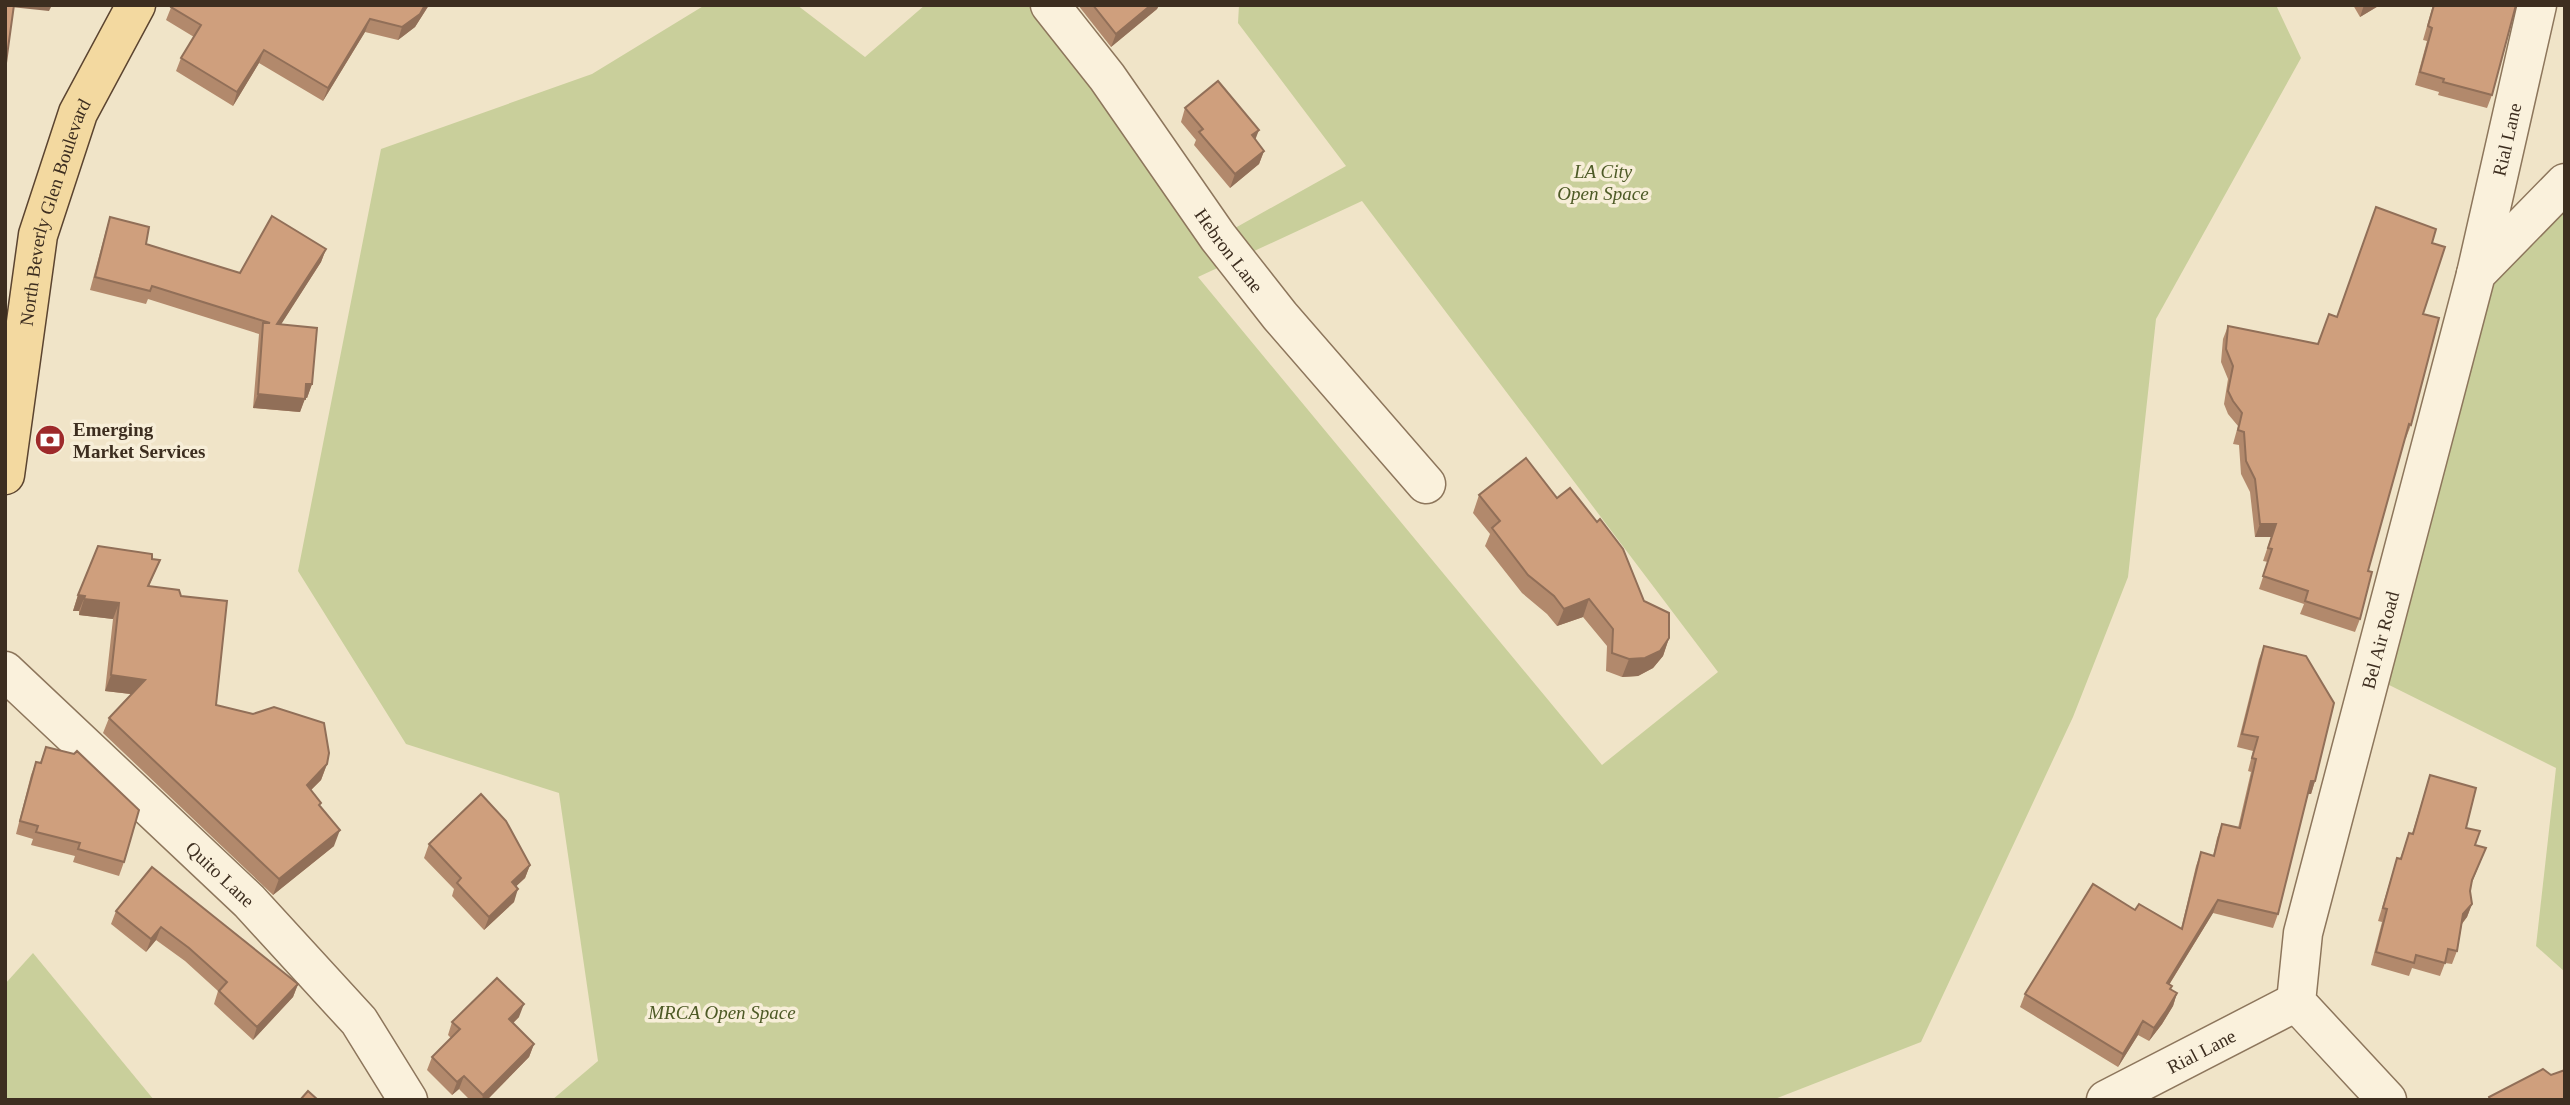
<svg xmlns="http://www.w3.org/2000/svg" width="2570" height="1105" font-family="Georgia,serif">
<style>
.green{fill:#c9cf9b;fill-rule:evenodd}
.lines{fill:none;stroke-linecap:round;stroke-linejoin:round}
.minor-casing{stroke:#8d765c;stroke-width:41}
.major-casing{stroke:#5b4430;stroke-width:41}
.minor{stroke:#faf1dc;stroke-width:38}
.major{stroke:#f3d9a0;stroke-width:38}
.wall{fill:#b2896c}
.shaded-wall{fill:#916f58}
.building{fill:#cf9f7d;stroke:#916f58;stroke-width:2}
.labels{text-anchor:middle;stroke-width:7;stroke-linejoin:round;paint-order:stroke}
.street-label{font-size:19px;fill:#3d2e20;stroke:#f7eed8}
.park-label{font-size:19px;font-style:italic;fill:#4d5a26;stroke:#f7eed8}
.poi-label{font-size:19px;font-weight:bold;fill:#3d2e20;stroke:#f7eed8;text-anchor:start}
</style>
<rect width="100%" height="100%" fill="#f0e4c8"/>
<!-- green -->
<g class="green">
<path d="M705 5H797L865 57 925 5H1050L1219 237 1346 166 1238 23 1239 5H2276L2301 58 2156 319 2128 577 2073 717 1921 1042 1772 1100H552L598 1061 559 793 406 744 298 571 381 149 592 74ZM1362 201 1718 672 1602 765 1198 277Z"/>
<path d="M2565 183V972L2536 946 2556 768 2371 676 2476 274Z"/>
<path d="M33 953 154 1100H5V984Z"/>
</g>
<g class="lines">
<!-- minor casing -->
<g class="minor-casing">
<g id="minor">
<path id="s1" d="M1050 5 1107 77 1218 237 1280 316 1426 484"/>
<path id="s2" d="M2476 274 2537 5"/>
<path id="s3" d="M5 671 249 901 359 1021 408 1100"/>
<path id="s4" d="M2106 1100 2296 1002"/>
<path id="s5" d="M2387 1100 2296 1002 2303 933 2476 274 2565 183"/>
</g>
</g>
<!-- major casing -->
<g class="major-casing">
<g id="major">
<path id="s6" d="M5 475 38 235 78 113 136 5"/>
</g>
</g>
<!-- minor -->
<use href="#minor" class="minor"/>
<!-- major -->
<use href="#major" class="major"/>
</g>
<!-- wall -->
<g class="wall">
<path d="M172 5H429L415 27 398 40 365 32 323 101 259 63 233 106 176 71 181 58 194 37 166 20Z"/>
<path d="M1078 5H1159L1157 9 1111 47Z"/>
<path d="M2353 5H2380L2360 17Z"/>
<path d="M2433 5H2516L2492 95 2487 108 2438 95 2439 92 2415 85 2427 41 2423 40Z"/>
<path d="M1185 108 1255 140 1264 151 1259 164 1230 188 1194 145 1196 140 1181 122Z"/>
<path d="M110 217 146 244 240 273 326 249 321 262 281 324 312 384 307 398 305 397 300 412 253 408 259 334 148 299 146 304 90 290 106 230Z"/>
<path d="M2432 243 2411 425 2406 438H2405L2368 571 2360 619 2355 632 2300 614 2304 604 2259 589 2268 562 2263 561 2271 537H2255L2250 492 2241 474 2239 445 2233 444 2238 426 2228 414 2224 404 2228 379 2221 362 2223 339 2228 326 2318 344 2337 317Z"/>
<path d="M1479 495 1557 498 1644 601 1669 638 1663 656 1653 668 1638 676 1622 677 1606 671 1607 646 1583 617 1557 626 1547 614 1522 593 1485 546 1490 534 1473 513Z"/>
<path d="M152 559 160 560 149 586 216 705 327 764 321 780 311 790 320 807 334 846 273 895 103 733 109 718 131 694 105 691 113 619 79 615V611H73L78 595Z"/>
<path d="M2264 646 2315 781 2311 794H2308L2278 914 2273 928 2213 913 2169 985 2171 990 2177 993 2173 1006 2162 1024 2149 1041 2138 1035 2118 1067 2020 1007 2025 994 2135 910 2181 929 2196 866 2201 852 2213 856 2217 838 2222 824 2238 828 2251 772 2248 771 2253 751 2237 747 2259 659Z"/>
<path d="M46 747 124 862 119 876 73 862 75 856 31 845 33 839 16 834 31 775 36 762 40 763Z"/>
<path d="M2430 775 2466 828 2475 845 2486 848 2471 885 2470 891 2472 904 2467 917 2462 924 2457 951 2452 964 2445 963 2440 976 2412 968 2409 976 2371 965 2382 922 2378 921 2393 871 2397 858 2400 859 2409 833 2412 834Z"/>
<path d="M429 844 530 865 525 878 516 886 514 902 484 930 452 896 454 889 424 858Z"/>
<path d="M152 867 298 984 293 997 253 1040 214 1004 218 991 185 961 156 940 146 952 111 924 116 911Z"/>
<path d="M519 1017 513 1023 534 1044 529 1057 487 1100H470L459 1089 452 1095 427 1070 432 1057 451 1038 448 1035 452 1022Z"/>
</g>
<!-- shaded-wall -->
<g class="shaded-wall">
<path d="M12 5H52L49 11 11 7Z"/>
<path d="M425 5H429L415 27 398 40 402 27Z"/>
<path d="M1151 5H1159L1157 9 1111 47 1116 34Z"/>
<path d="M2364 5H2380L2360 17Z"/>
<path d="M370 19 365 32 323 101 328 88Z"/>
<path d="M264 50 259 63 233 106 237 92Z"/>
<path d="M1259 130 1254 143 1252 135Z"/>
<path d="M1264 151 1259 164 1230 188 1235 174Z"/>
<path d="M326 249 321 262 273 337 277 324Z"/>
<path d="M306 384H312L307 398 302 397Z"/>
<path d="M258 394 305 399 300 412 253 408Z"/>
<path d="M2260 524H2276L2271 537H2255Z"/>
<path d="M78 595 85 596 79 611H73Z"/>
<path d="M84 599 119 603 113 619 79 615Z"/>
<path d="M1589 599 1583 617 1557 626 1564 609Z"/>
<path d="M1669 638 1663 656 1653 668 1638 676 1622 677 1629 659Z"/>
<path d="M111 675 145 680 139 695 105 691Z"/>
<path d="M327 764 321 780 301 800 307 785Z"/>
<path d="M2311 781H2315L2311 794H2306Z"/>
<path d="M340 830 334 846 273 895 279 879Z"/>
<path d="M530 865 525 878 507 895 512 882Z"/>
<path d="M518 889 514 902 484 930 489 917Z"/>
<path d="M2218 900 2213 913 2162 996 2167 983Z"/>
<path d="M2472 904 2467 917 2459 927 2463 914Z"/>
<path d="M161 927 156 940 146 952 151 939Z"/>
<path d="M298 984 293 997 253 1040 257 1027Z"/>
<path d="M2177 993 2173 1006 2162 1024 2149 1041 2154 1028Z"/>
<path d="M524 1004 519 1017 504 1032 509 1019Z"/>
<path d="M2143 1021 2138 1035 2118 1067 2123 1054Z"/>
<path d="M534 1044 529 1057 487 1100H482L483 1095Z"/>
<path d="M464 1076 459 1089 452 1095 457 1082Z"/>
</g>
<!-- building -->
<g class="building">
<path d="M5 5H14L6 63H5Z"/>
<path d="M172 5H425L420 14 402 27 370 19 328 88 264 50 237 92 181 58 201 25 171 7Z"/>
<path d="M1093 5H1151L1116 34Z"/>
<path d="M2434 5H2516L2492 95 2443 82 2444 79 2420 72 2432 28 2428 26Z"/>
<path d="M1218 81 1259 130 1252 135 1264 151 1235 174 1199 132 1203 129 1185 108Z"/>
<path d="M2376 207 2436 229 2432 243 2445 247 2423 314 2439 318 2411 425 2409 424 2368 571 2372 572 2360 619 2305 601 2308 591 2263 576 2272 549 2268 548 2276 524H2260L2255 479 2246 461 2244 432 2238 430 2242 413 2233 401 2228 391 2233 366 2226 349 2228 326 2318 344 2329 314 2337 317Z"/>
<path d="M272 216 326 249 277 324 317 328 312 384H306L305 399 258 394 263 323H270L152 286 150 291 95 277 110 217 149 227 146 244 240 273Z"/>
<path d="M1526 458 1557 498 1570 488 1597 522 1600 519 1623 549 1644 601 1669 613V638L1660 651 1645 658 1629 659 1612 653 1613 629 1589 599 1564 609 1554 596 1528 575 1492 528 1500 521 1479 495Z"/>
<path d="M98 546 152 554V559L160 560 148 586 179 590 181 596 227 601 216 705 253 714 274 707 324 723 329 753 327 764 307 785 321 803 319 805 340 830 279 879 109 718 145 680 111 675 119 603 84 599 85 596 78 595Z"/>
<path d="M2264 646 2306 656 2334 703 2315 781H2311L2278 914 2218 900 2167 983 2172 986 2170 989 2177 993 2166 1011 2154 1028 2143 1021 2123 1054 2025 994 2093 884 2135 910 2139 904 2182 929 2201 852 2214 856 2222 824 2240 828 2256 759 2252 758 2258 737 2242 734Z"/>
<path d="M46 747 74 754 77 751 139 810 124 862 78 849 80 843 36 832 38 826 20 821 36 762 41 763Z"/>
<path d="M2430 775 2476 788 2466 828 2480 831 2475 845 2486 848 2472 880 2470 891 2472 904 2463 914 2457 951 2448 949 2445 963 2416 955 2414 963 2376 952 2387 909 2383 908 2397 858 2401 859 2409 833 2413 834Z"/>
<path d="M481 794 506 821 530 865 512 882 518 889 489 917 457 883 461 878 429 844Z"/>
<path d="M152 867 298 984 257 1027 219 991 227 982 189 948 161 927 151 939 116 911Z"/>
<path d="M497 978 524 1004 509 1019 534 1044 483 1095 464 1076 457 1082 432 1057 460 1029 452 1022Z"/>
<path d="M2543 1069 2551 1075 2565 1070V1100H2490L2489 1097Z"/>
<path d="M308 1091 318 1100H300Z"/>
</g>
<!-- icons -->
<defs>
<g id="bank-disc" transform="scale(1.575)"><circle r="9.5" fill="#9e2a2b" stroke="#f7eed8"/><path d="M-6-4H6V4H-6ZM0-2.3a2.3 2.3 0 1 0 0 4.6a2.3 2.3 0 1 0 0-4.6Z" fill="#fff"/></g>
</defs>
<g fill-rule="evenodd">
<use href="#bank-disc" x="50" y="440"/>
</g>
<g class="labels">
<!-- street labels -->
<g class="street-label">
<text dy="7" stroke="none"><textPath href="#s2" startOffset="138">Rial Lane</textPath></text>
<text dy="7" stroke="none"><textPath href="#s6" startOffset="268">North Beverly Glen Boulevard</textPath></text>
<text dy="7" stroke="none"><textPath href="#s1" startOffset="304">Hebron Lane</textPath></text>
<text dy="7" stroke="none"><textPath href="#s5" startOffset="506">Bel Air Road</textPath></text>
<text dy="7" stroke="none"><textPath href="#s3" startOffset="296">Quito Lane</textPath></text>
<text dy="7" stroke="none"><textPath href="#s4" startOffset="107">Rial Lane</textPath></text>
</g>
<!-- park labels -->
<g class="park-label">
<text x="1603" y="178">LA City<tspan x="1603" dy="22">Open Space</tspan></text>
<text x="722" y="1019">MRCA Open Space</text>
</g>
<!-- poi labels -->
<g class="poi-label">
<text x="73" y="436">Emerging<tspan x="73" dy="22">Market Services</tspan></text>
</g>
</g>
<!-- border -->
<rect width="2570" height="1105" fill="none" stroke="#3d2e20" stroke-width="14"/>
</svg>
